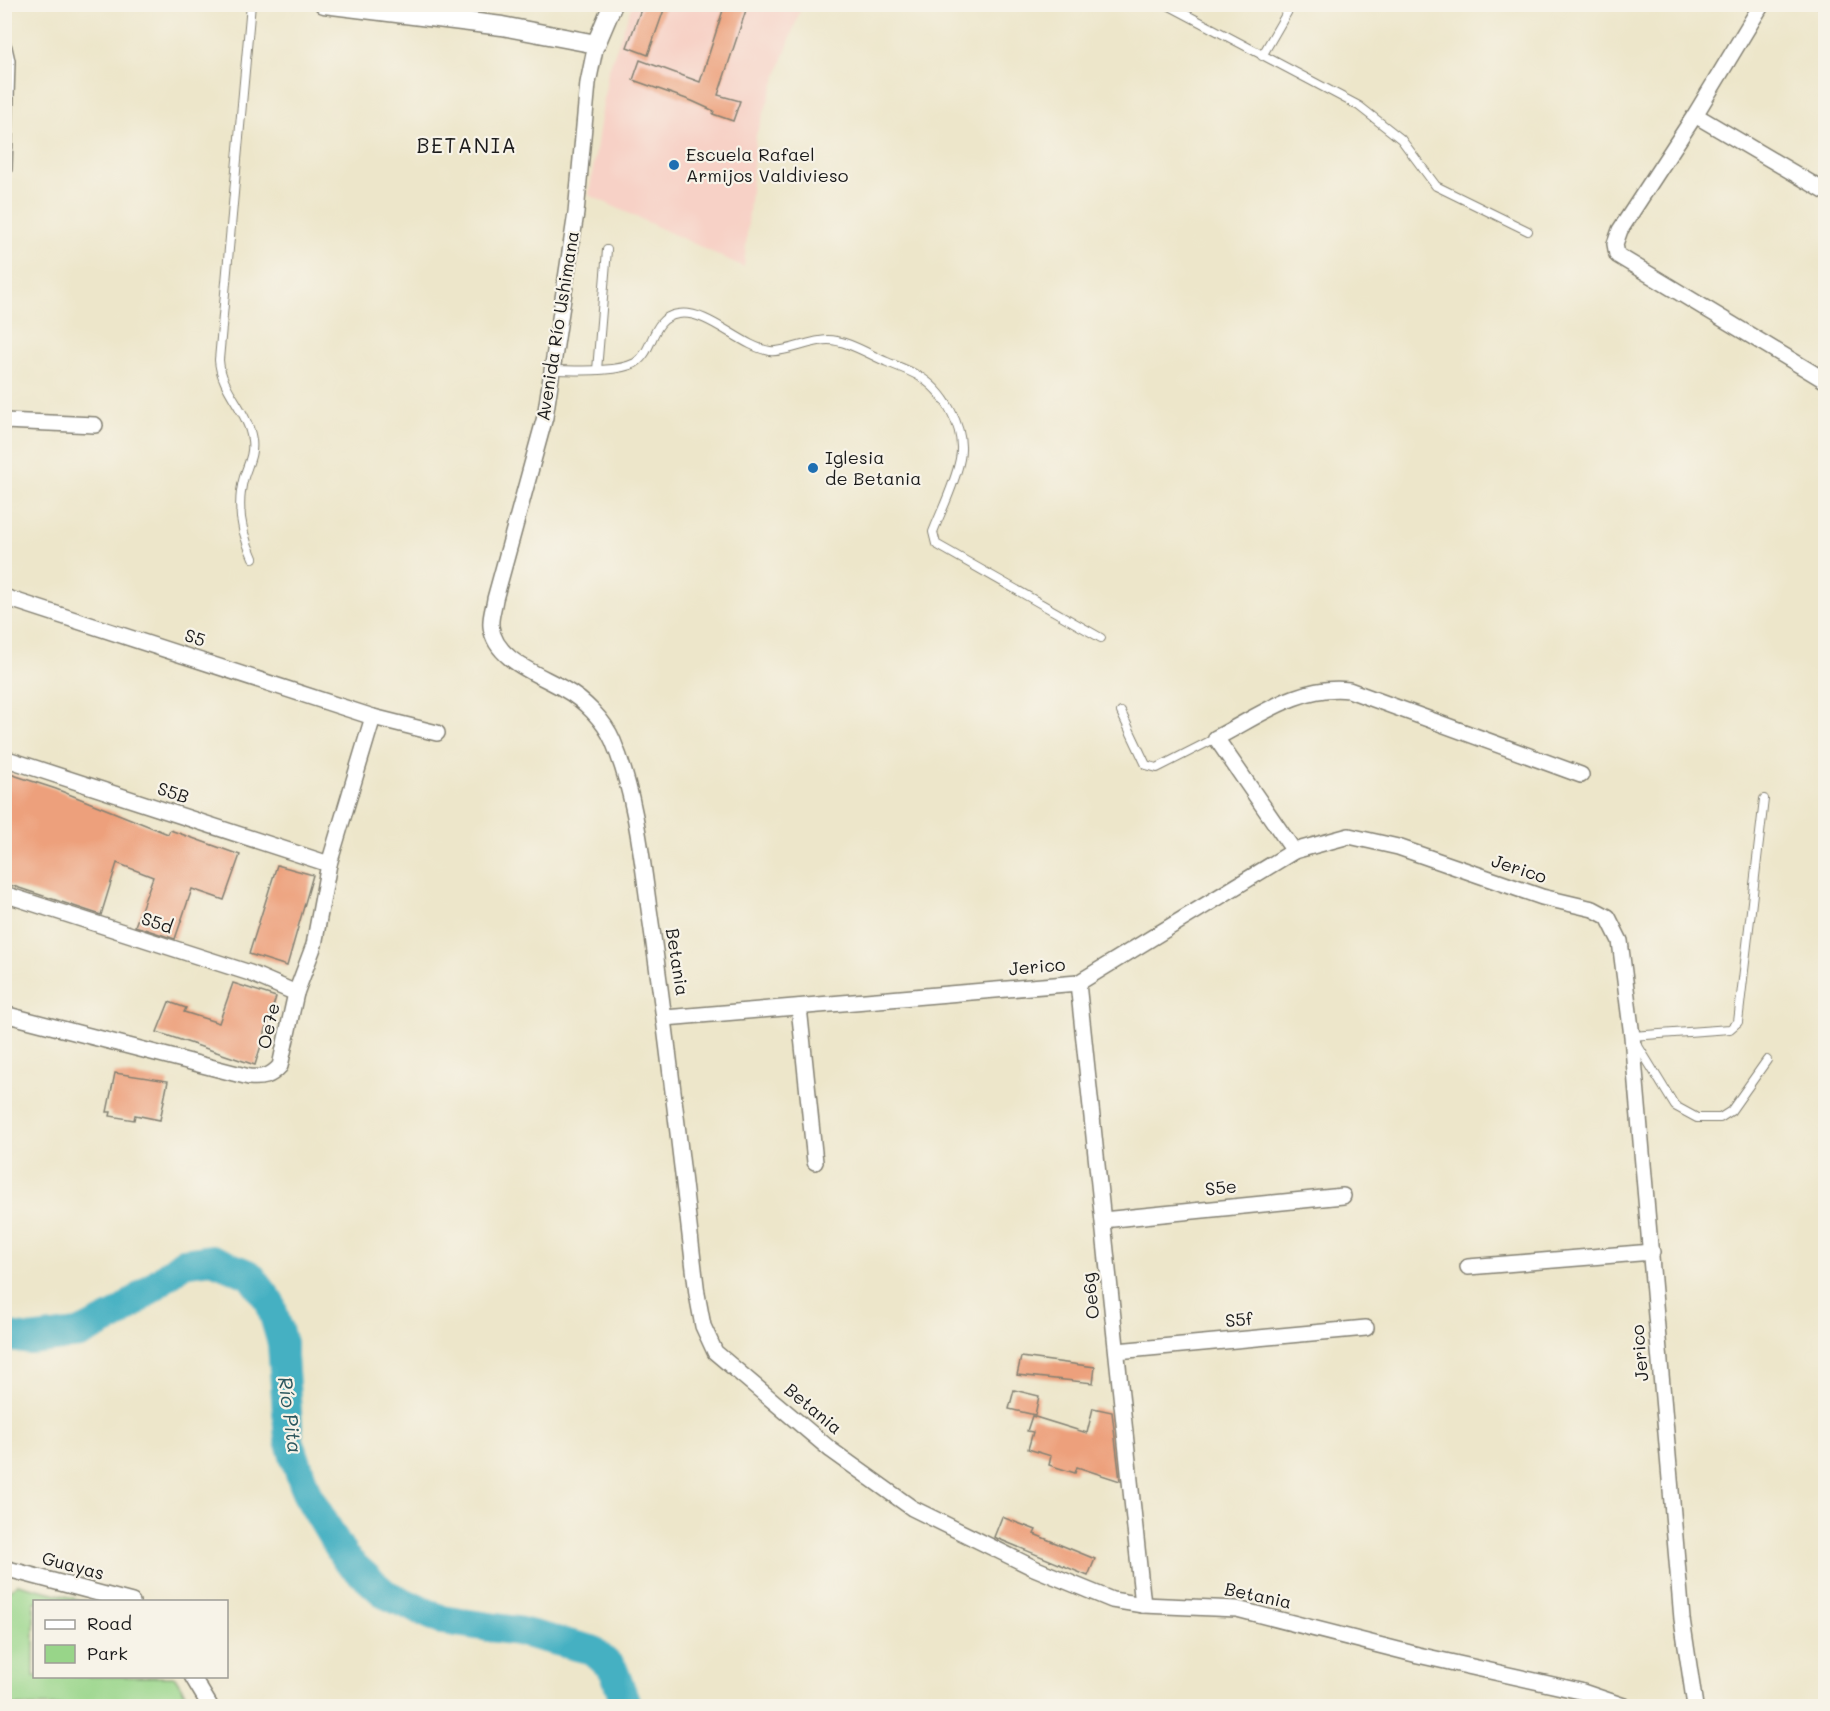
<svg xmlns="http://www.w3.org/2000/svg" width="1830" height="1711" font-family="Mali,sans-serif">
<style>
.built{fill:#f7d1c6}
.green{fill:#98d589;stroke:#5a7852;stroke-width:1.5}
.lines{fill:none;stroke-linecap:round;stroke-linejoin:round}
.river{stroke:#44b0c2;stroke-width:30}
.building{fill:#eda07c}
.service-casing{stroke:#848173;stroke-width:10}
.minor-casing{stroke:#848173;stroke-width:18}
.tertiary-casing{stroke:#848173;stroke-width:21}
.service{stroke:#fff;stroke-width:8}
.minor{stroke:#fff;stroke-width:15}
.tertiary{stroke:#fff;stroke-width:18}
.poi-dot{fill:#1f6fb2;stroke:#f7f3e8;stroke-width:2}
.labels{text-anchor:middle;stroke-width:4.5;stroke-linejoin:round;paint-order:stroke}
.poi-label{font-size:18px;fill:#1c1c1c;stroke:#f7f3e8;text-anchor:start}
.street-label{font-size:18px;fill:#1c1c1c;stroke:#f7f3e8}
.water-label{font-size:20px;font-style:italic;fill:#2c575e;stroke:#f7f3e8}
.quarter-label{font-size:21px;letter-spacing:1.5px;fill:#1c1c1c;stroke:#f7f3e8}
</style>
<rect width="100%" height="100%" fill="#f7f3e8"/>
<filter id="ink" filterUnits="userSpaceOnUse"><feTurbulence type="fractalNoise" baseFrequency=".0167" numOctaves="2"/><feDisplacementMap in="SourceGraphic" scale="12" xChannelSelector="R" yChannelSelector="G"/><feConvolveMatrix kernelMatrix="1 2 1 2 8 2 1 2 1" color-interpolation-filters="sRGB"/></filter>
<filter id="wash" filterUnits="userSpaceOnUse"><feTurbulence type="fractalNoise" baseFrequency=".008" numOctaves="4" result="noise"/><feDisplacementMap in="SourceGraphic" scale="24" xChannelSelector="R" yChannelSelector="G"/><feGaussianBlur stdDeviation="1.35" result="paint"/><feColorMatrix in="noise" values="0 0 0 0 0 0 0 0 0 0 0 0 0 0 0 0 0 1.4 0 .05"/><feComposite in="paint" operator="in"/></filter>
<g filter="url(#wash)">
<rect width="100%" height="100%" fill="#ede6ca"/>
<!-- built -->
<path class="built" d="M632 5H802L756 135 744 267 589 195 608 72Z"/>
<!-- green -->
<path class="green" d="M18 1584 85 1601 34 1602V1676L175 1677 193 1706H5V1593Z"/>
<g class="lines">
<!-- river -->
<path class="river" d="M4 1336 30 1340 79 1334 119 1314 183 1263 212 1259 250 1275 270 1302 282 1343 289 1440 307 1494 345 1558 385 1594 442 1620 517 1631 592 1650 613 1669 625 1701 624 1706"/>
</g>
<g id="blocks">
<!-- building -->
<g class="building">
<path d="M643 4H666L648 55 627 47Z"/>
<path d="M725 4H748L718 95 740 101 733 121 713 114 714 111 692 101 633 80 640 60 700 82Z"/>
<path d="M4 772 56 789 168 834 170 830 240 855 224 900 192 889 175 939 135 926 153 877 117 863 101 915 4 883Z"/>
<path d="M277 865 313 875 287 966 249 954Z"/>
<path d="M233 983 276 997 255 1065 157 1032 169 1002 186 1008 184 1012 219 1023Z"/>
<path d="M115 1073 168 1081 160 1120 135 1115 134 1120 110 1116 111 1112H107Z"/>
<path d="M1021 1357 1095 1367 1093 1383 1017 1375Z"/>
<path d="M1014 1390 1039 1396 1035 1415 1009 1409Z"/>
<path d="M1093 1408 1112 1412 1120 1481 1077 1467 1075 1473 1049 1465 1051 1456 1028 1449 1033 1432 1027 1431 1032 1416 1087 1433Z"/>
<path d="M1002 1517 1036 1530 1034 1534 1095 1559 1088 1576 994 1537Z"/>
</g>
</g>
</g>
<g filter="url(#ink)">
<use href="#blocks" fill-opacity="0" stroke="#848173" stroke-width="1.5"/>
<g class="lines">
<!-- service casing -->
<g class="service-casing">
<g id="service">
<path d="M251 4 219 360C221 391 248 410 252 440 254 454 248 464 244 477 236 505 241 532 253 558"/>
<path d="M1166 4 1359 106 1401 139 1436 186 1528 231"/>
<path d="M1262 56 1292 4"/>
<path d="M553 370C576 370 615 373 635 363 655 351 650 318 678 314 708 309 741 347 770 351 786 353 809 340 828 340 847 340 870 355 887 362 897 366 908 370 917 375 944 390 966 428 960 459 955 484 942 509 933 532L936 544 1101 638"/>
<path d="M597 370 607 250"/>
<path d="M1121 712 1146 765 1157 768 1216 738"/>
<path d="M1764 799 1738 1022 1730 1029 1632 1036 1675 1106 1697 1118H1720L1731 1111 1767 1060"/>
</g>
</g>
<!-- minor casing -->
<g class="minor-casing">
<g id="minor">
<path d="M1762 4 1695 115 1620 230 1615 244 1617 255 1826 381"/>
<path d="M1825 4 1826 5"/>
<path d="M596 44 588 83 576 213 545 417 495 599C494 607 490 617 491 626 494 660 539 674 564 689 584 700 604 720 613 741 637 798 642 862 651 923 669 1046 682 1170 697 1294L703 1326 715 1352 831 1450 912 1508 1034 1568 1112 1600 1143 1605 1237 1609 1418 1655 1580 1691 1624 1706"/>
<path d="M4 48 7 61 4 169"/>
<path d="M1695 115 1826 192"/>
<path d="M4 421 95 425"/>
<path d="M4 597 373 717 437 733"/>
<path d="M4 758 329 864"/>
<path d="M1294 851 1216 738C1259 716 1300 684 1349 690L1581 775"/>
<path d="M4 894 250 973 296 993"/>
<path d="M1078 983 1143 1605"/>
<path d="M799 1007 815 1162"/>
<path d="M4 1014 249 1077C263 1078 270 1077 280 1066L296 993 314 945 329 864 373 717"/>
<path d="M665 1018 1078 983 1294 851 1349 836 1398 847 1542 897 1593 909 1608 917 1620 941 1632 1036 1682 1619 1695 1706"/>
<path d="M1103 1220 1343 1196"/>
<path d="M1468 1267 1652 1252"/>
<path d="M1117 1351 1366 1328"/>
<path d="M4 1568 132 1602"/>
<path d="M192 1676 210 1706"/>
</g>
</g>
<!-- tertiary casing -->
<g class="tertiary-casing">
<path id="tertiary" d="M324 4 502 26 596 44 613 4"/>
</g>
<!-- service -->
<use href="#service" class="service"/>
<!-- minor -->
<use href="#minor" class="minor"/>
<!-- tertiary -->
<use href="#tertiary" class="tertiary"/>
</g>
</g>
<!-- markers -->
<g class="poi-dot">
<circle cx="674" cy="165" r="6"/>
<circle cx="813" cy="468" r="6"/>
</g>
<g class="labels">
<!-- poi labels -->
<g class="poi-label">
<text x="686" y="161">Escuela Rafael<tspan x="686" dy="21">Armijos Valdivieso</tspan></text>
<text x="825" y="464">Iglesia<tspan x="825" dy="21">de Betania</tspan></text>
</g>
<!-- street labels -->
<g class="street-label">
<text transform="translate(558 326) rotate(-81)" y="6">Avenida Río Ushimana</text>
<text transform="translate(195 638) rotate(18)" y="6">S5</text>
<text transform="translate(173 793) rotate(18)" y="6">S5B</text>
<text transform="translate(1519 869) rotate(18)" y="6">Jerico</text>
<text transform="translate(157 923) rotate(18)" y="6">S5d</text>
<text transform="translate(677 962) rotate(81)" y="6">Betania</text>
<text transform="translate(1037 967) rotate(-5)" y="6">Jerico</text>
<text transform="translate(269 1026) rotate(-78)" y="6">Oe7e</text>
<text transform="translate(1221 1188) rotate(-6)" y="6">S5e</text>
<text transform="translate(1091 1296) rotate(-96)" y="6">Oe6g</text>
<text transform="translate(1239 1320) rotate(-5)" y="6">S5f</text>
<text transform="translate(1640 1353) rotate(-95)" y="6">Jerico</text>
<text transform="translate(813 1409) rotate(40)" y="6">Betania</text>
<text transform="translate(73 1566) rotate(15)" y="6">Guayas</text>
<text transform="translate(1258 1596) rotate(12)" y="6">Betania</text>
</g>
<!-- water labels -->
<g class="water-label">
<text transform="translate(290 1415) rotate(82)" y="7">Río Pita</text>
</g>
<!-- quarter labels -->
<g class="quarter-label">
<text x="467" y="153">BETANIA</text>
</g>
</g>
<!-- margin -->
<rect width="1830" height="1711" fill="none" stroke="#f7f3e8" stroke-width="24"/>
<!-- legend -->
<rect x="33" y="1600" width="195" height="78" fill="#f7f3e8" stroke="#9f9d96" stroke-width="1.5"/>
<rect x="45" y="1620" width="30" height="9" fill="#ffffff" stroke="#9f9d96" stroke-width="1.5"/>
<text x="87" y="1630" font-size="18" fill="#1c1c1c">Road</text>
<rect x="45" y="1645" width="30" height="18" fill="#98d589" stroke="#9f9d96" stroke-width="1.5"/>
<text x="87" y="1660" font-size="18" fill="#1c1c1c">Park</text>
</svg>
